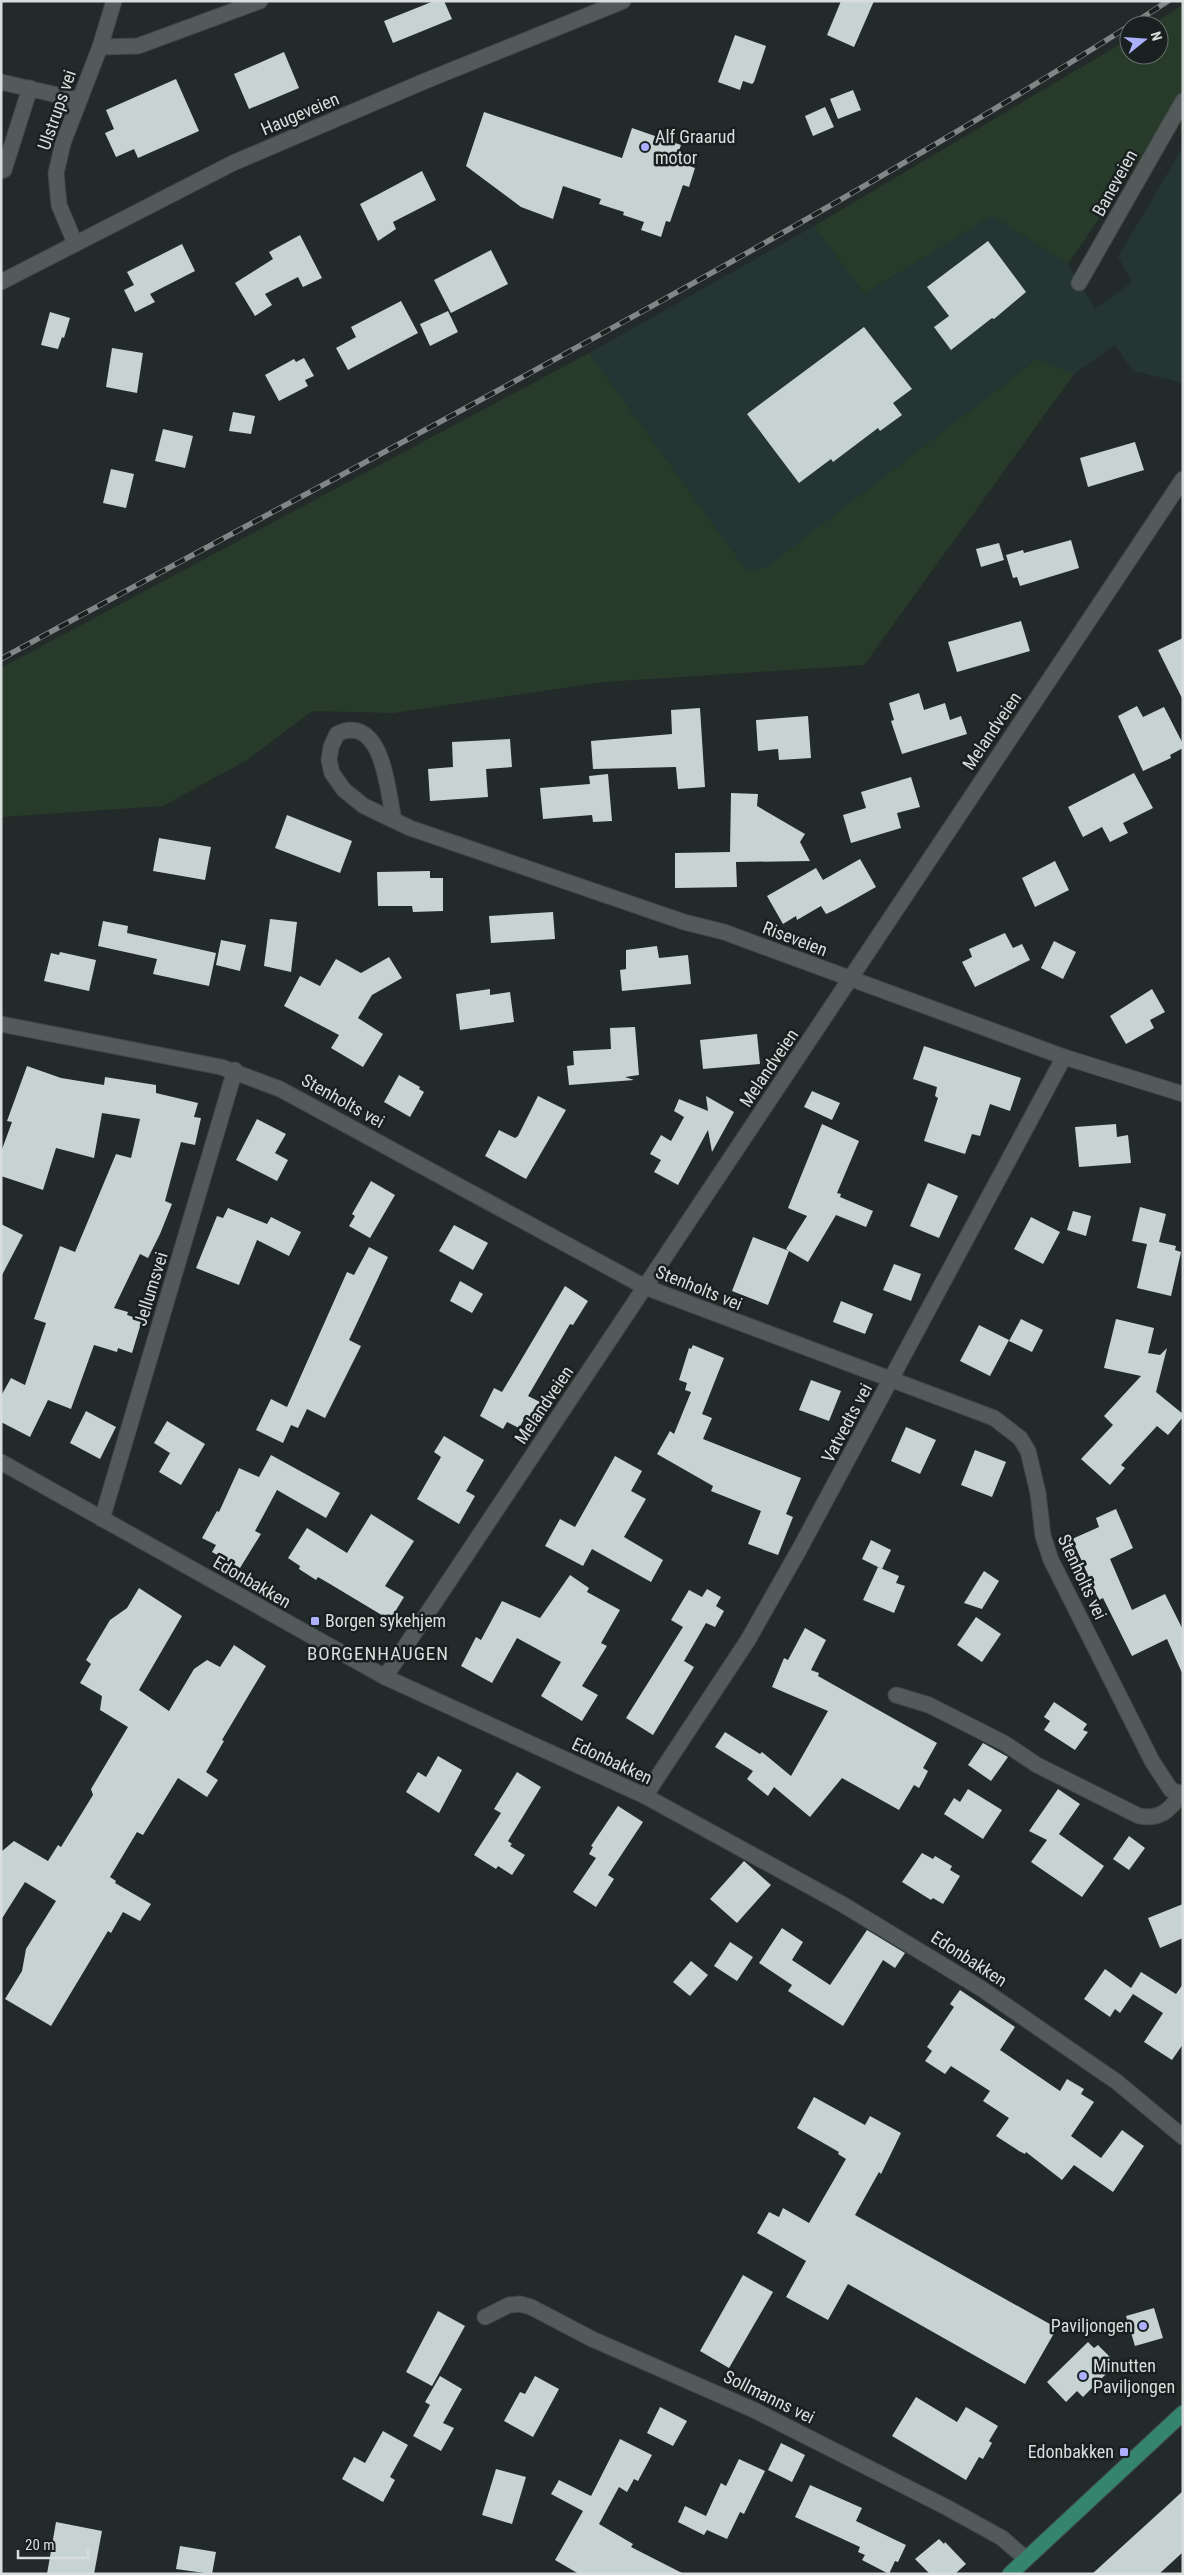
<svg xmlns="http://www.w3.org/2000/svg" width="1184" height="2575" font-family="'Roboto Condensed',sans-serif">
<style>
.built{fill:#243533}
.green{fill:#283b2b}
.building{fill:#c7d2d3}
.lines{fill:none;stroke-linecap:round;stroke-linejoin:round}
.street-casing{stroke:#404847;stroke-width:17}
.secondary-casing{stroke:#404847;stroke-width:17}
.primary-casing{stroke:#404847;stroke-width:17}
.street{stroke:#525b5a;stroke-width:15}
.secondary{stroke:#525b5a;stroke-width:15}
.primary{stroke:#34846e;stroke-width:15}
.rail-casing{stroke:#808786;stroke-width:5.5}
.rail{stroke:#192120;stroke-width:4;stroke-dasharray:11;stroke-linecap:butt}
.poi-dot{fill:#acaffb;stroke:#192120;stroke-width:2}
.labels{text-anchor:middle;stroke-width:5;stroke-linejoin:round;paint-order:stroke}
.street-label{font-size:18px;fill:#d8dedd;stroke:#192120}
.poi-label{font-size:18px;fill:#d8dedd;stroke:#192120;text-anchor:start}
.neighbourhood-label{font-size:19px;letter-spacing:1px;fill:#d8dedd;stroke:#192120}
</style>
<rect width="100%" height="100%" fill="#222b29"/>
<!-- built -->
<path class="built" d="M1183 147V383L1133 371 1115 345 1074 374 1037 359 767 568 747 571 589 353 814 226 864 294 992 216 1068 264 1095 309 1132 282 1118 257Z"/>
<!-- green -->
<g class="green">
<path d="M1183 5V95L1068 264 992 216 864 294 814 226 1129 39V55H1159V25H1151Z"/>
<path d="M589 353 747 571 767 567 1037 359 1074 374 864 665 604 682 393 713 312 711 247 760 163 806 1 817V668Z"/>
</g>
<!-- building -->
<g class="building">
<path d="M434 1H444L452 19 393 43 384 21Z"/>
<path d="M841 1H874L854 47 827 35Z"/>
<path d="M735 35 766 46 754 82 752 84 743 81 740 90 718 82Z"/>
<path d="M284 52 299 88 249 109 234 74Z"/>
<path d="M176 79 199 131 138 158 134 149 116 157 105 133 114 129 106 110Z"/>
<path d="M853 90 861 110 838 119 830 99Z"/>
<path d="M825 107 834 127 813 136 805 116Z"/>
<path d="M484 112 622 158 632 128 681 145 675 161 695 168 689 187 683 185 670 222 666 221 661 237 641 230 644 222 623 215 624 212 599 204 601 199 563 186 553 219 521 207 466 166Z"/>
<path d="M422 171 436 200 393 222 396 229 378 241 360 204Z"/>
<path d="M300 235 322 278 303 287 298 277 265 294 272 305 255 316 235 283 273 259 269 252Z"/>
<path d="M988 241 1026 292 994 319 992 318 951 350 934 327 949 316 927 287Z"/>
<path d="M182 244 195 271 150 294 155 302 135 312 124 290 134 285 127 272Z"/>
<path d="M491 250 508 284 451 313 434 280Z"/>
<path d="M401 301 418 333 348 370 336 348 356 337 351 327Z"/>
<path d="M448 311 458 332 430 346 420 324Z"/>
<path d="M50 312 70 318 64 338 62 337 58 349 41 345Z"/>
<path d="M864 327 912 389 893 403 902 415 880 431 878 428 833 462 831 459 799 483 747 414Z"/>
<path d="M112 348 143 353 137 393 106 387Z"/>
<path d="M304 358 314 376 305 380 308 386 279 401 265 375 294 359 296 362Z"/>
<path d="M233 412 255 416 251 434 229 431Z"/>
<path d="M163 429 193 436 185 468 155 461Z"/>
<path d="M1135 442 1144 470 1088 487 1080 458Z"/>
<path d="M111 469 134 474 126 508 103 503Z"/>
<path d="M1071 540 1079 568 1020 586 1017 577 1013 578 1006 555 1023 550 1024 553Z"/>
<path d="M999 543 1004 560 981 567 976 549Z"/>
<path d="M1021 621 1030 651 957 672 948 642Z"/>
<path d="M1183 638V700L1158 650Z"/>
<path d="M919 693 924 710 945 703 950 720 961 716 967 734 902 754 891 721 894 720 889 703Z"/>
<path d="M1137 706 1143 717 1164 707 1183 744V748L1170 755 1171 758 1143 771 1118 716Z"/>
<path d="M700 708 705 787 678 789 676 767 593 769 591 741 672 734 671 710Z"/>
<path d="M808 716 811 758 779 760 778 749 758 751 756 720Z"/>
<path d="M510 739 512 767 486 769 488 797 430 801 428 769 453 767 452 742Z"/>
<path d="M1134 773 1153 808 1123 823 1128 833 1110 842 1102 827 1083 837 1068 807Z"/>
<path d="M608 774 612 821 593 822 592 815 543 819 540 788 590 784 589 776Z"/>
<path d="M911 777 920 807 897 813 901 828 851 843 843 815 866 808 861 792Z"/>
<path d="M731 793 758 794 757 806 805 834 800 842 810 861 736 862 737 887 675 888V853L730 852Z"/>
<path d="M287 815 352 841 340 873 275 848Z"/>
<path d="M159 838 211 847 205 880 153 871Z"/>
<path d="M860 859 876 887 835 910 826 914 821 906 797 920 796 916 783 924 767 896 816 868 823 880Z"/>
<path d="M1055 861 1069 890 1035 907 1022 878Z"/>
<path d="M430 871V878H443V911L413 912 412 906H378L377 872Z"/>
<path d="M553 912 555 939 491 943 489 916Z"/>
<path d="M270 919 297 922 291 972 264 966Z"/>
<path d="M103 921 128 926 127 933 216 953 209 986 153 974 157 959 98 946Z"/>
<path d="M1005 933 1013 948 1022 944 1030 960 975 987 962 962 972 957 969 949Z"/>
<path d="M221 940 246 945 240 971 216 965Z"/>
<path d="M1054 941 1076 952 1063 979 1041 968Z"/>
<path d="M657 946 659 958 688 955 691 984 622 991 620 970 626 969V950Z"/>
<path d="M60 952 96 960 89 991 44 981 51 953 59 955Z"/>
<path d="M389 957 402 978 372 995 358 1018 383 1034 363 1067 331 1048 339 1035 284 1006 300 976 320 986 336 959 361 973Z"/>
<path d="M490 989V995L510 992 514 1022 460 1030 456 994Z"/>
<path d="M1152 989 1165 1012 1150 1020 1154 1028 1126 1044 1110 1016Z"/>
<path d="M635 1027 639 1075 625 1077 634 1080 569 1085 567 1066 574 1065 573 1051 611 1049 610 1028Z"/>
<path d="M757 1034 760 1064 703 1069 700 1040Z"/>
<path d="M924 1046 1021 1078 1010 1111 990 1104 980 1136 972 1134 965 1154 924 1141 938 1098 935 1096 937 1087 913 1079Z"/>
<path d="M27 1066 61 1078 104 1085 105 1077 156 1085V1093L198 1103 194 1117 201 1118 195 1145 181 1142 165 1201 172 1204 160 1234 148 1258 140 1254 114 1308 128 1312 127 1315 142 1320 132 1353 118 1348 117 1352 94 1345 71 1409 48 1400 30 1437 1 1422V1396L11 1378 25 1385 46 1323 34 1319 60 1246 75 1252 116 1154 131 1158 140 1119 102 1113 94 1158 56 1148 43 1190 1 1176V1152L12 1122 7 1121Z"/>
<path d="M399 1075 420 1087 419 1089 424 1092 410 1117 384 1102Z"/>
<path d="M812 1091 840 1103 832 1120 804 1107Z"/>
<path d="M538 1096 566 1110 526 1179 485 1156 499 1130 515 1138 518 1136Z"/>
<path d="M706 1096 734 1112 712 1152 708 1130 678 1185 654 1172 661 1160 650 1154 661 1135 671 1141 683 1119 684 1117 674 1111 679 1099 708 1111Z"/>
<path d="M257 1119 286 1134 275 1153 288 1160 277 1181 236 1160Z"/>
<path d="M822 1124 859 1141 837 1193 841 1194 840 1197 873 1211 866 1227 836 1215 808 1262 789 1251 768 1305 732 1291 753 1237 789 1251 786 1249 807 1216 788 1208Z"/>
<path d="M1116 1124 1117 1137 1128 1135 1131 1163 1079 1167 1075 1127Z"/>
<path d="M371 1181 395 1195 370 1238 349 1226 355 1216 352 1214Z"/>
<path d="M928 1183 958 1196 939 1238 910 1226Z"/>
<path d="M1140 1207 1166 1214 1159 1242 1176 1246 1175 1250 1181 1252 1171 1296 1137 1288 1147 1244 1132 1241Z"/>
<path d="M228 1208 267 1224 271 1217 301 1232 289 1256 257 1240 239 1285 196 1268 217 1216 223 1218Z"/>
<path d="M1073 1211 1091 1216 1086 1236 1067 1230Z"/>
<path d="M1031 1217 1060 1232 1043 1264 1014 1249Z"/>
<path d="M1 1224 23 1235 1 1277Z"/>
<path d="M454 1225 488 1243 473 1270 439 1251Z"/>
<path d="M369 1247 388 1257 349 1340 361 1346 325 1418 307 1409 298 1428 291 1425 283 1443 256 1430 271 1399 287 1407 347 1272 354 1275Z"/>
<path d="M894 1264 921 1274 911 1301 883 1290Z"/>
<path d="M460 1281 483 1294 472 1313 450 1301Z"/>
<path d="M565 1286 588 1301 573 1325 570 1324 528 1396 540 1402 530 1422 524 1419 519 1428 507 1422 503 1429 480 1416 494 1388 502 1392Z"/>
<path d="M841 1301 873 1314 865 1334 833 1322Z"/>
<path d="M1021 1319 1043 1330 1032 1352 1009 1341Z"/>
<path d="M1116 1319 1154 1328 1148 1353 1160 1355 1167 1348 1156 1392 1183 1414V1417L1168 1435 1157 1426 1121 1465 1125 1468 1110 1485 1081 1459 1113 1425 1104 1416 1141 1376 1104 1368Z"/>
<path d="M979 1325 1009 1340 990 1376 960 1361Z"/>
<path d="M693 1345 724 1358 702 1414 712 1418 703 1439 801 1478 786 1514 793 1517 778 1555 748 1544 761 1511 711 1491 713 1486 657 1454 670 1431 674 1434 691 1392 685 1390 687 1383 679 1380 689 1348 691 1349Z"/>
<path d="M811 1380 841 1391 829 1421 799 1410Z"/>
<path d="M86 1411 116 1427 100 1459 70 1443Z"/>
<path d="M167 1421 205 1444 181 1485 159 1472 170 1453 154 1443Z"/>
<path d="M906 1427 936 1440 920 1474 891 1461Z"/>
<path d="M444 1436 484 1460 466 1491 475 1496 459 1524 417 1499 441 1457 434 1452Z"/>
<path d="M975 1450 1006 1462 992 1497 961 1485Z"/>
<path d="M271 1455 340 1493 326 1518 277 1490 255 1531 261 1534 240 1568 212 1552 216 1545 202 1538 217 1511 219 1512 239 1468 259 1477Z"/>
<path d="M615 1456 642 1471 631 1491 646 1499 624 1537 663 1560 651 1582 592 1549 583 1566 545 1546 560 1519 575 1527Z"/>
<path d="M1116 1509 1133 1548 1110 1559 1132 1610 1165 1594 1183 1630V1675L1167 1639 1132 1656 1103 1598 1099 1600 1072 1539 1099 1527 1096 1518Z"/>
<path d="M371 1514 414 1541 385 1586 404 1597 390 1620 330 1584 318 1577 316 1580 299 1569 300 1566 288 1558 307 1528 347 1553Z"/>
<path d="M871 1540 891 1550 882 1569 862 1559Z"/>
<path d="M878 1567 899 1576 896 1583 905 1586 894 1613 863 1600Z"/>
<path d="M984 1571 999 1581 982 1609 964 1603Z"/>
<path d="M570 1575 589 1588 587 1592 620 1610 601 1643 607 1646 582 1686 598 1695 582 1721 541 1696 561 1662 517 1638 492 1683 461 1666 476 1637 481 1640 502 1601 540 1618Z"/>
<path d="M139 1588 182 1616 139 1690 169 1711 194 1669 207 1660 220 1667 234 1645 266 1666 222 1740 224 1741 206 1772 218 1780 207 1797 178 1778 143 1835 137 1832 110 1877 116 1881 115 1883 151 1904 140 1921 123 1912 111 1933 108 1931 51 2026 5 1999 22 1971 26 1949 56 1901 25 1882 1 1920V1852L14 1841 48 1861 58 1845 61 1847 93 1795 91 1789 128 1727 100 1710 102 1696 80 1683 91 1664 86 1660 110 1620 127 1608Z"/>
<path d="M707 1589 721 1597 716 1606 724 1611 715 1627 706 1623 684 1661 694 1667 653 1735 626 1718 683 1627 671 1620 689 1590 702 1597Z"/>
<path d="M976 1617 1001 1634 982 1662 957 1645Z"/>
<path d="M805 1628 826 1640 811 1670 819 1673 818 1676 937 1743 923 1768 928 1771 924 1779 919 1788 914 1785 899 1810 842 1778 810 1817 774 1787 768 1796 747 1779 753 1771 715 1747 725 1732 760 1754 762 1752 791 1776 828 1711 772 1687 784 1658 788 1660Z"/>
<path d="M1054 1702 1087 1724 1083 1730 1088 1732 1075 1750 1044 1730 1050 1721 1044 1717Z"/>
<path d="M983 1743 1008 1757 991 1781 968 1765Z"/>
<path d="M438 1756 462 1770 439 1813 406 1792 418 1772 426 1777Z"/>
<path d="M517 1772 541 1787 508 1841 512 1844 510 1846 525 1855 512 1875 498 1866 496 1869 474 1855 501 1813 494 1809Z"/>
<path d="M968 1789 1002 1810 983 1839 944 1814 954 1798 960 1802Z"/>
<path d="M1058 1789 1080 1804 1059 1834 1104 1866 1082 1897 1031 1862 1047 1840 1029 1831Z"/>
<path d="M618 1806 643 1822 608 1875 614 1879 596 1907 573 1892 596 1858 589 1854 593 1847 591 1846Z"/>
<path d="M1129 1836 1145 1848 1129 1870 1113 1859Z"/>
<path d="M922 1853 933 1859 935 1856 952 1866 950 1870 960 1876 943 1904 933 1898 931 1900 902 1882Z"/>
<path d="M744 1861 771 1885 737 1923 710 1899Z"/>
<path d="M1183 1904V1938L1160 1948 1148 1918Z"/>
<path d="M782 1928 803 1942 792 1960 830 1985 867 1930 905 1953 895 1968 883 1960 843 2026 788 1991 792 1985 759 1963Z"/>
<path d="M730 1942 753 1957 737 1981 714 1966Z"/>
<path d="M691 1961 708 1975 690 1996 673 1982Z"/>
<path d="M1105 1969 1131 1988 1141 1972 1176 1994 1183 1984V2044L1172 2060 1144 2042 1163 2013 1133 1994 1120 2013 1115 2009 1110 2017 1084 1999Z"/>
<path d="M960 1990 1015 2027 1000 2050 1060 2091 1067 2079 1084 2089 1081 2094 1094 2102 1071 2136 1101 2158 1122 2130 1144 2146 1113 2192 1074 2165 1062 2180 1026 2152 1025 2154 1019 2151 996 2136 1009 2118 983 2101 990 2091 951 2066 945 2074 925 2061 932 2051 927 2047 954 2007 950 2004Z"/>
<path d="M814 2097 865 2125 870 2116 901 2133 881 2174 879 2172 855 2215 1057 2328 1025 2384 848 2284 828 2320 786 2297 806 2261 757 2233 769 2212 779 2217 783 2208 809 2223 846 2159 838 2154 839 2152 797 2128Z"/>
<path d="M743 2275 773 2292 729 2368 700 2351Z"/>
<path d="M1154 2308 1163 2338 1135 2346 1126 2316Z"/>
<path d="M438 2311 465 2326 432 2386 406 2372Z"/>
<path d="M1088 2342 1094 2348 1098 2345 1111 2358 1101 2367 1107 2373 1083 2397 1077 2391 1066 2402 1047 2382Z"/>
<path d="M440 2376 462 2389 443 2423 454 2428 441 2451 413 2436 430 2405 425 2402Z"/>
<path d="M535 2376 559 2389 533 2437 504 2421 520 2392 525 2394Z"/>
<path d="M916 2397 957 2422 966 2407 998 2426 989 2441 992 2443 983 2459 979 2457 966 2480 892 2436Z"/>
<path d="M660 2407 687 2421 673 2446 647 2433Z"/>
<path d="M383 2431 408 2445 390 2477 395 2480 383 2502 342 2479 354 2457 365 2463Z"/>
<path d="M620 2439 652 2455 638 2481 634 2479 627 2492 619 2487 599 2524 633 2544 631 2547 684 2574H579L555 2560 583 2511 551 2494 559 2480 591 2496Z"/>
<path d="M781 2443 805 2455 792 2482 768 2470Z"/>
<path d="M739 2459 765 2471 744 2514 740 2512 727 2539 707 2530 704 2535 678 2522 685 2506 706 2516 721 2483 726 2486Z"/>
<path d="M496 2469 526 2477 512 2524 482 2515Z"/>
<path d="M810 2485 862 2508 856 2521 906 2545 898 2562 895 2561 889 2574 862 2560 865 2555 858 2552 860 2547 795 2517Z"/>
<path d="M1183 2491V2552L1159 2574H1092Z"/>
<path d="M56 2522 102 2531 94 2574H47Z"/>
<path d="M939 2539 944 2544 945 2542 966 2564 955 2574H930L915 2559Z"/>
<path d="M180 2546 216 2552 212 2574 176 2569Z"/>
</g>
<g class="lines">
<!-- street casing -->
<g class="street-casing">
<g id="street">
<path d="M100 47 138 46 260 1"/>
<path d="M1 82 79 100"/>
<path d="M1 171 4 170 30 88"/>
<path d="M75 243 59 205 56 173 63 143 100 47 114 1"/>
<path d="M1079 283 1183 101"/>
<path d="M394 820C388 795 385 732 352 730 347 730 341 732 337 734L331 747 329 760 332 773 344 790 364 806 410 828 684 922 724 932 1064 1057 1183 1094"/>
<path d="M1 1024 221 1067 280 1089 645 1287 994 1418 1020 1438 1028 1451 1038 1493 1043 1536 1051 1560 1152 1761 1171 1790 1183 1794"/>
<path d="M102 1519 235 1070"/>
<path d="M385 1677 1183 479"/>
<path d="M896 1695 929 1705 1004 1743 1037 1765 1139 1816C1161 1820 1169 1810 1182 1794"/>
<path d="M645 1796 748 1640 799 1550 1064 1057"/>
<path d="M485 2317 509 2305 520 2304 531 2307 592 2339 754 2410 946 2507 1002 2538 1026 2559"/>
</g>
</g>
<!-- secondary casing -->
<g class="secondary-casing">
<g id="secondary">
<path d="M1 282 233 163 425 81 623 1"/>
<path d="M1 1462 385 1677 645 1796 842 1904 982 1989 1117 2082 1183 2137"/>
</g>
</g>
<!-- primary casing -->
<g class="primary-casing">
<path id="primary" d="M1010 2574 1183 2413"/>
</g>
<!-- street -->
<use href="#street" class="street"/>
<!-- secondary -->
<use href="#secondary" class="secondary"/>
<!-- primary -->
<use href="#primary" class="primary"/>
<!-- rail casing -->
<g class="rail-casing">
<g id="rail">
<path d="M1131 25 1168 1"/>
<path d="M1 659C379 452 765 256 1129 26"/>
</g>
</g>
<!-- rail -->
<use href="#rail" class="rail"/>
</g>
<!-- markers -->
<g class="poi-dot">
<circle cx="645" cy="147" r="5"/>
<rect x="310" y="1616" width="10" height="10" rx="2.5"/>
<circle cx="1143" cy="2326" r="5"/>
<circle cx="1083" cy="2376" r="5"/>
<rect x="1119" y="2447" width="10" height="10" rx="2.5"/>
</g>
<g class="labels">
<!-- street labels -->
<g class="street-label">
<text transform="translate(57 110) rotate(-71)" y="6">Ulstrups vei</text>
<text transform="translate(300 114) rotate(-23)" y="6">Haugeveien</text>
<text transform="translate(1115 183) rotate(-61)" y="6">Baneveien</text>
<text transform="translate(992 731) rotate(-56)" y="6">Melandveien</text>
<text transform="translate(795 939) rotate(21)" y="6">Riseveien</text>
<text transform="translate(769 1068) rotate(-56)" y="6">Melandveien</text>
<text transform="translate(343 1101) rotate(29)" y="6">Stenholts vei</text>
<text transform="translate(699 1288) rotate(22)" y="6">Stenholts vei</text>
<text transform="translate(151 1289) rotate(-73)" y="6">Jellumsvei</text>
<text transform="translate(544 1405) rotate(-56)" y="6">Melandveien</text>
<text transform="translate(847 1423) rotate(-62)" y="6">Vatvedts vei</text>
<text transform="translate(1082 1577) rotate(65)" y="6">Stenholts vei</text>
<text transform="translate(252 1582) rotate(30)" y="6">Edonbakken</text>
<text transform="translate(612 1761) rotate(25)" y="6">Edonbakken</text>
<text transform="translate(969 1959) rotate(33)" y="6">Edonbakken</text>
<text transform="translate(769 2397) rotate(26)" y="6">Sollmanns vei</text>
</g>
<!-- poi labels -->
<g class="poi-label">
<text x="655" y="143">Alf Graarud<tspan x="655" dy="21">motor</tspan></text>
<text x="325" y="1627">Borgen sykehjem</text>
<text x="1133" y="2332" text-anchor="end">Paviljongen</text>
<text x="1093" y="2372">Minutten<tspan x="1093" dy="21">Paviljongen</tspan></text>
<text x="1114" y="2458" text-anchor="end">Edonbakken</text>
</g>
<!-- neighbourhood labels -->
<g class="neighbourhood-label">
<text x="378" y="1660">BORGENHAUGEN</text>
</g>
</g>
<!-- border -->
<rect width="1184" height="2575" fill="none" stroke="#d8dedd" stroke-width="5"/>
<!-- north arrow -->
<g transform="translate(1144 40) rotate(73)"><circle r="24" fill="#192120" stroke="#656d6c"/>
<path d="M0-4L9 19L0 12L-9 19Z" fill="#acaffb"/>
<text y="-8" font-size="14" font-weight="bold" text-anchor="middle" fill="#d8dedd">N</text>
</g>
<!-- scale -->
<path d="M18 2550v8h70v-8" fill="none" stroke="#d8dedd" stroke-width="2.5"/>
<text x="25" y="2550" font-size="15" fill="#d8dedd" stroke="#192120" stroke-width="4" paint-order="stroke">20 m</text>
</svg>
